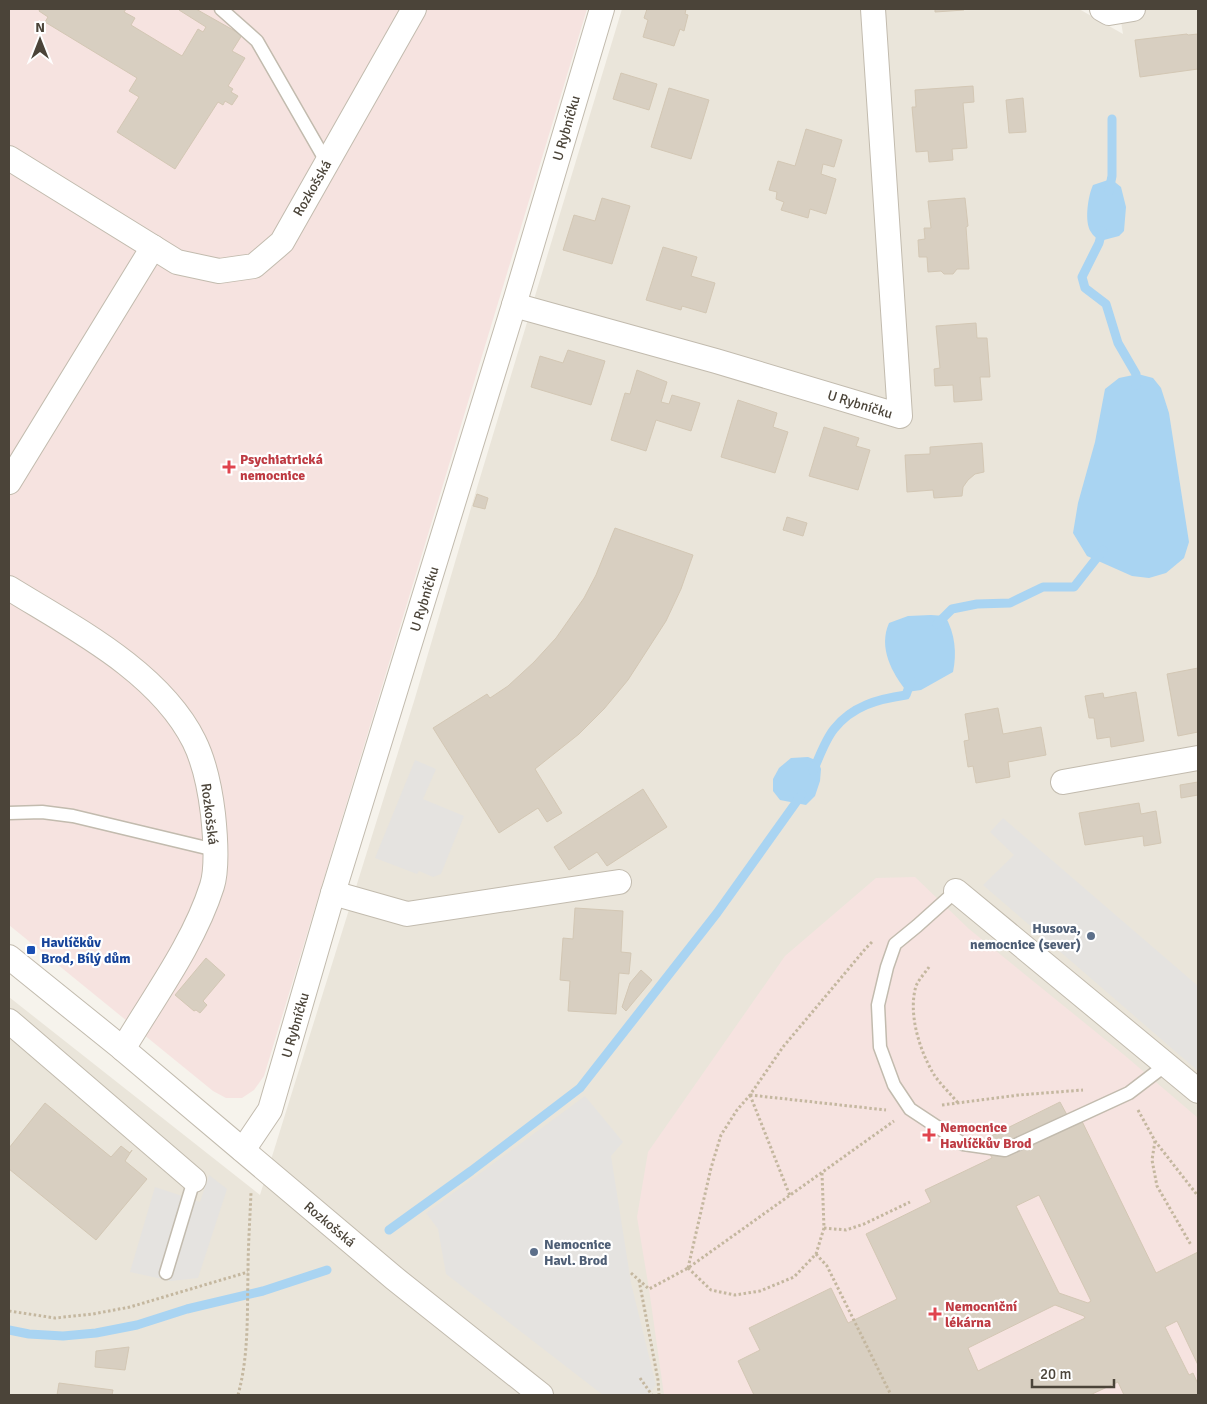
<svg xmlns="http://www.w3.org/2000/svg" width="1207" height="1404" font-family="Signika,sans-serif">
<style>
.residential{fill:#eae5da}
.medical{fill:#f6e3e0}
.parking{fill:#e5e3e0}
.water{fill:#a9d4f2}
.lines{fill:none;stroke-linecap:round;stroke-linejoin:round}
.stream{stroke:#a9d4f2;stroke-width:9}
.building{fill:#d8cfc1;stroke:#d3c7b4;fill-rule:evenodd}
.service-casing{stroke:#c2bbae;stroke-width:15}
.minor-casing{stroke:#c2bbae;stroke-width:26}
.path{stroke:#c4b79f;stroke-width:3;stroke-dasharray:2.5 2.5;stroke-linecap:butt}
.service{stroke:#fff;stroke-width:12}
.minor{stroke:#fff;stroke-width:24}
.health-dot{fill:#e0444e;stroke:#fff;stroke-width:2}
.service-dot{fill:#5c6f8a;stroke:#fff;stroke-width:2}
.transit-dot{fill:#1a4fb4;stroke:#fff;stroke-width:2}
.labels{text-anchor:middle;stroke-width:4.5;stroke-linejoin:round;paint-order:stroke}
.street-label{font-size:14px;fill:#4b4439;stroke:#fff}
.health-label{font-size:14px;font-weight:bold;fill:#be3a42;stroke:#fff;text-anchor:start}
.service-label{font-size:14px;font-weight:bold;fill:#4e5e75;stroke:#fff;text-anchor:end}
.transit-label{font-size:14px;font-weight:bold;fill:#164399;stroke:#fff;text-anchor:start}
</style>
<rect width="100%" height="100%" fill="#f6f3ec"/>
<!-- residential -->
<path class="residential" d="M622 9H1079L1123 34 1119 9H1198V1395H9V997L260 1195 415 698 476 491Z"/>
<!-- medical -->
<g class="medical">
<path d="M9 9H587L264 1076 254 1090 242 1098H226L213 1091 9 925Z"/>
<path d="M915 877 969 929 1123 1054 1198 1118V1395H664L649 1289 637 1217 648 1152 785 956 876 878Z"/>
</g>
<!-- parking -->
<g class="parking">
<path d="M415 760 436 769 423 799 464 816 441 874 433 877 419 871 417 874 375 858Z"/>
<path d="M1003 818 1198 986V1071L983 885 1014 855 990 832Z"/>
<path d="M585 1096 623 1142 611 1156 631 1283 656 1385 648 1395H603L446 1274 438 1229 426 1213Z"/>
<path d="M209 1175 227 1189 198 1278 171 1281 130 1272 155 1187 200 1202Z"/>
</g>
<!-- water -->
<g class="water">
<path d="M1111 179 1121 187 1126 207 1124 231 1119 236 1100 241C1097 238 1093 236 1091 232 1084 222 1088 196 1093 185Z"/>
<path d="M1138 374 1153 378 1161 388 1169 413 1189 542 1184 558 1166 573 1149 578 1132 576 1087 556 1073 533 1078 503 1095 442 1105 389 1119 378Z"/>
<path d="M931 615 945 616C955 633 957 653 953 672L921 690 907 692C892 673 878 648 889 623L908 616Z"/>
<path d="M808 757 818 761 821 769 820 781 815 796 806 805 780 800 773 791V779L779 768 791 758Z"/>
</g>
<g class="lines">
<!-- stream -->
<g class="stream">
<path d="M1109 191 1112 176V119"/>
<path d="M1102 231 1099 243 1082 277 1085 288 1106 304 1118 343 1136 374V385"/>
<path d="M937 624 952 609 977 604 1010 603 1043 587H1074L1103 550"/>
<path d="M813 771C819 758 825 740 834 729 852 706 878 699 906 695L911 681"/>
<path d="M389 1230 471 1171 580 1088 717 913 802 794"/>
<path d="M9 1330 29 1334 63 1336 96 1333 137 1325 187 1309 263 1291 327 1270"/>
</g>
</g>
<!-- building -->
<g class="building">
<path d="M40 9H126L124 12 135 18 131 25 182 56 198 29 203 32 206 27 179 10 180 9H196L242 35 232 51 245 58 228 86 233 89 231 92 238 96 232 105 225 101 223 105 218 102 175 169 117 132 139 97 129 91 137 78 45 22 48 17 39 11Z"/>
<path d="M647 9H686L685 14 688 15 684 31 680 29 674 46 643 37 648 20 644 18Z"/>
<path d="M935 9H964V10L935 12Z"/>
<path d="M1187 34 1188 35 1198 34V69L1140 77 1135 40Z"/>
<path d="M621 73 657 84 649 110 613 99Z"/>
<path d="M973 86 974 102 963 103 967 148 952 149 953 160 929 162 928 151 916 152 912 107H916L915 90Z"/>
<path d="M669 88 709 100 691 159 651 147Z"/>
<path d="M1023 98 1026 132 1009 133 1006 100Z"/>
<path d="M806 129 842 140 834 167 823 164 821 174 836 179 826 214 810 209 808 218 781 210 784 202 776 199 777 192 769 190 778 161 795 166Z"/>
<path d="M602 198 630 206 612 264 563 250 574 215 595 221Z"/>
<path d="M965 198 968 226 966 227 969 269H957L953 274H944L941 271 928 272 927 257H919L918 240 925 239 924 228H931L928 201Z"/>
<path d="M663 247 697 257 691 276 715 283 706 313 682 306 681 310 646 300Z"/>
<path d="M976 323 977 338H987L990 377H980L982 400 954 402 953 385 935 386 934 369 940 368 936 326Z"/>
<path d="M568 350 605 361 591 405 531 387 540 356 563 363Z"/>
<path d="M637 370 667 382 661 402 669 404 672 395 700 403 691 431 656 420 646 451 611 440 625 393 630 394Z"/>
<path d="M738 400 777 413 773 427 788 432 775 473 721 457Z"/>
<path d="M824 427 859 438 856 446 870 450 858 490 809 476Z"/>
<path d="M982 443 984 472 975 474 968 480 963 487 962 496 934 498 933 490 907 492 905 455 930 454V447Z"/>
<path d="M477 494 488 498 485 509 473 506Z"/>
<path d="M787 517 807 523 803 536 783 530Z"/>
<path d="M615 528 693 555 681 589 666 621 628 680 604 709 579 734 535 769 562 813 547 822 538 808 499 833 433 728 487 694 490 698 508 686 534 662 556 638 584 598 596 575Z"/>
<path d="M1198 668V732L1178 736 1167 674Z"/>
<path d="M1136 692 1144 741 1111 747 1110 737 1097 739 1094 718H1089L1085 696 1103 693 1104 698Z"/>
<path d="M998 708 1003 734 1041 727 1046 755 1008 762 1010 777 976 783 973 766 968 767 964 741 969 740 965 714Z"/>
<path d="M1198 782V795L1181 798 1180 785Z"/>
<path d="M643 789 667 827 607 866 597 852 569 870 554 847Z"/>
<path d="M1139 803 1141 814 1156 811 1161 843 1144 846 1143 836 1085 845 1079 813Z"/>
<path d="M575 908 623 911 621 952 631 953 629 974 619 973 616 1014 568 1011 570 981 560 980 563 938 573 939Z"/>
<path d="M206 958 225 975 203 1001 207 1005 200 1013 196 1010 194 1011 175 995Z"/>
<path d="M641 970 652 980 626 1011 622 1007 630 983Z"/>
<path d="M1060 1102 1067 1115 1077 1111 1156 1273 1198 1252V1365L1177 1321 1165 1327 1189 1375 1193 1373 1198 1384V1395H1124L1118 1382 1090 1395H754L738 1361 760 1350 749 1328 831 1288 848 1323 897 1299 866 1234 931 1202 925 1190 992 1158 983 1140ZM1039 1195 1091 1301 1088 1303 1059 1293 1016 1206ZM1055 1305 1084 1316 1085 1318 978 1371 968 1348Z"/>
<path d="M45 1103 111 1157 121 1146 130 1153 132 1150 125 1161 147 1179 96 1240 9 1169V1148Z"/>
<path d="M129 1347 125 1370 95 1367 96 1351Z"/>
<path d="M59 1383 113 1390 112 1395H57Z"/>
</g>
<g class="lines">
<!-- service casing -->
<g class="service-casing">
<g id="service">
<path d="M221 9 257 41 327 163"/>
<path d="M9 813 42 812 73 816 215 850"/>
<path d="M956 891 917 926 895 944 887 967 878 1005 880 1047 894 1085 910 1109 963 1144 1005 1150 1129 1093 1167 1064"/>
<path d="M166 1273 194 1180"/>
</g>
</g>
<!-- minor casing -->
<g class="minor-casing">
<g id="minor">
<path d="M1102 9 1109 13 1133 9"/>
<path d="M9 158 177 262 219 271 254 266 282 242 414 9"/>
<path d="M514 305 716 361 900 416 873 9"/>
<path d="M9 482 153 247"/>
<path d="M9 588C72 627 159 671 194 741 205 763 210 789 213 814 215 833 218 867 212 886 194 943 154 997 123 1049"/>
<path d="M1063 782 1198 758"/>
<path d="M956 891 1198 1091"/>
<path d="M333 893 407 914 619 882"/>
<path d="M9 957 123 1049 394 1278 541 1395"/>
<path d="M9 1021 194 1180"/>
<path d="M243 1150 270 1110 333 893 514 305 602 9"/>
</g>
</g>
<!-- path -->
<g class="path">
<path d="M929 967C925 973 919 979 916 986 908 1013 919 1049 933 1073 939 1083 950 1093 958 1103"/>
<path d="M750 1095 886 1110"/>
<path d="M750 1095 790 1196"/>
<path d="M942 1105 1019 1095 1083 1090"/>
<path d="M1138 1110 1155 1141 1198 1196"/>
<path d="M1155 1141 1152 1160 1157 1186 1191 1245"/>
<path d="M824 1228 846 1230 864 1224 910 1202"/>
<path d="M816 1254 827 1266 891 1395"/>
<path d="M688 1268 711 1168 721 1135 737 1110 750 1095 783 1047 866 948 873 941"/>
<path d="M688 1268 711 1290 735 1295 760 1291 794 1277 816 1254 824 1228 822 1173"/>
<path d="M631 1273 649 1289 688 1268 894 1121"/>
<path d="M639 1280 658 1380 659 1395"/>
<path d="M9 1311 55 1318 93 1314 130 1307 248 1272"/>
<path d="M640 1378 652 1395"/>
<path d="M238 1395C249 1355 247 1314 248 1273 248 1246 250 1219 251 1192"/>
</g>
<!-- service -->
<use href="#service" class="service"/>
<!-- minor -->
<use href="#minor" class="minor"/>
</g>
<!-- markers -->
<g class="health-dot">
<path d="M226.5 459.5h5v5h5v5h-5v5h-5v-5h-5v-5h5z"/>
<path d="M926.5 1127.5h5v5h5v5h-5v5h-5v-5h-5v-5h5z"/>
<path d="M932.5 1306.5h5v5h5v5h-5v5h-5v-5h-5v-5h5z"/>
</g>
<g class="service-dot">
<circle cx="1091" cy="936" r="5"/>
<circle cx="534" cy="1252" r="5"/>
</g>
<rect class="transit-dot" x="26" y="945" width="10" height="10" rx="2.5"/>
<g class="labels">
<!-- street labels -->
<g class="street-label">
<text transform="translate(566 128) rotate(-74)" y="5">U Rybníčku</text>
<text transform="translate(312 188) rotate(-60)" y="5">Rozkošská</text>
<text transform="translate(860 404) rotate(17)" y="5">U Rybníčku</text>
<text transform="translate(424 599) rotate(-73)" y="5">U Rybníčku</text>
<text transform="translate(210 814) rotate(83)" y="5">Rozkošská</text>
<text transform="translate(295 1025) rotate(-74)" y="5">U Rybníčku</text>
<text transform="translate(330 1224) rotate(40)" y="5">Rozkošská</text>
</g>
<!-- health labels -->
<g class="health-label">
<text x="240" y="464">Psychiatrická<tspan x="240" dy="16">nemocnice</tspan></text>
<text x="940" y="1132">Nemocnice<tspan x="940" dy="16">Havlíčkův Brod</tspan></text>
<text x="945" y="1311">Nemocniční<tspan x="945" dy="16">lékárna</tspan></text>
</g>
<!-- service labels -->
<g class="service-label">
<text x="1081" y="933">Husova,<tspan x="1081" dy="16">nemocnice (sever)</tspan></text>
<text x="544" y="1249" text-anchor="start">Nemocnice<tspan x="544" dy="16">Havl. Brod</tspan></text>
</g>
<!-- transit labels -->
<g class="transit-label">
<text x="41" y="947">Havlíčkův<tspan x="41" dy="16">Brod, Bílý dům</tspan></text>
</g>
</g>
<!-- border -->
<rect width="1207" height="1404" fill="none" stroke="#4b4439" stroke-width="20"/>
<!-- north arrow -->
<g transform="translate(40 40)" stroke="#ffffff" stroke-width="4" paint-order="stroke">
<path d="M0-4L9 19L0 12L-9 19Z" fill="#4b4439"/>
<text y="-8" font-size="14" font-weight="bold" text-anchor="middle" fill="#4b4439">N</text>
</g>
<!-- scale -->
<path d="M1032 1379v8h82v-8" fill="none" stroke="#4b4439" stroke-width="2.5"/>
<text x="1040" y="1379" font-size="15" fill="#4b4439" stroke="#ffffff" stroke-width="4" paint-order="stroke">20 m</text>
</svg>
